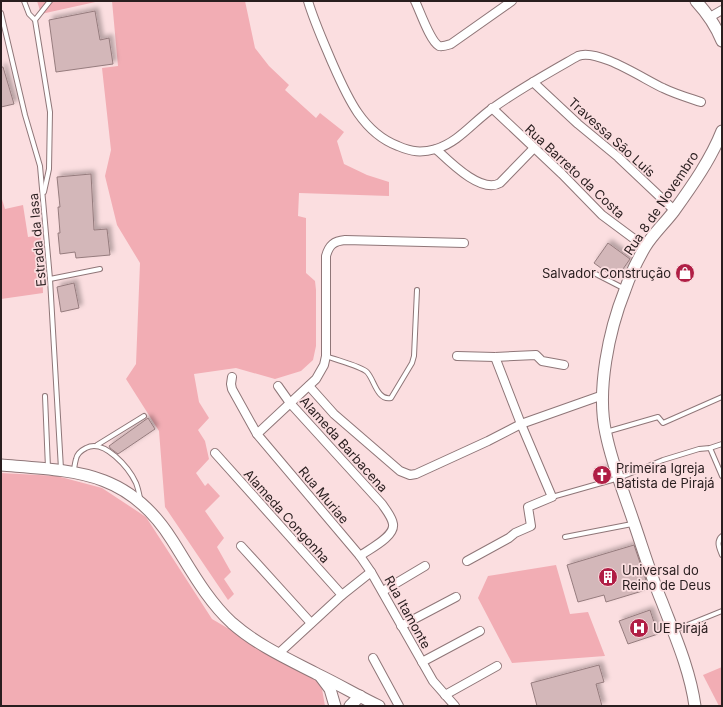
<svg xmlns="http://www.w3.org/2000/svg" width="723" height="707" font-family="Inter,sans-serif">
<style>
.green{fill:#f2adb4}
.building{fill:#d3b7b9;stroke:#967c7e;filter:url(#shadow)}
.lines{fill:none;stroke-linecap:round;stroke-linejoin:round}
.service-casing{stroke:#8f7678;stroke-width:6}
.minor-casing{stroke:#8f7678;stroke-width:10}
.secondary-casing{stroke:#8f7678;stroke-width:13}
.service{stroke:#fff;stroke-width:4}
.minor{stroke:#fff;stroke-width:8}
.secondary{stroke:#fff;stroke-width:11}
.labels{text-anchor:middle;stroke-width:3.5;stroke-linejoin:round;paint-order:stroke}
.street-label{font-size:13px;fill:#291e1f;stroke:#fbdee0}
.poi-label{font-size:13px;fill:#291e1f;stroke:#fbdee0;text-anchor:start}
</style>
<defs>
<filter id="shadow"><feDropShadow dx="3.5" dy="-3.5" stdDeviation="2" flood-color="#0004"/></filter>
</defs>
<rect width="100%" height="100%" fill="#fbdee0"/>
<!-- green -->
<g class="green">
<path d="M37 1H100L41 14Z"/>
<path d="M112 1H245L255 48 269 66 289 85 285 90 316 118 320 113 344 132 337 141 344 164 367 175 389 182V196L299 193 298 216 306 218V273L315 281 316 290V346L313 360 301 371 275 379 236 368 194 374 199 402 209 418 198 430 205 441 209 459 196 473 205 486 208 483 220 496 205 511 224 538 217 547 231 572 224 579 234 594 228 600 165 507 159 431 126 379 136 364 140 263 117 225 105 176 111 150 102 68 118 66Z"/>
<path d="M1 196 5 209 23 205 28 237 41 235 43 293 1 299Z"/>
<path d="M1 473 57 476 102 488 146 517 212 619 316 680 322 689 325 706H1Z"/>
<path d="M556 565 570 614 588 612 605 656 512 663 478 598 488 576Z"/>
<path d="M722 667V706H719L703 675Z"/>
</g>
<!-- building -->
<g class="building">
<path d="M95 11 100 40 109 38 113 64 56 72 49 20Z"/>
<path d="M1 67H3L14 104 1 107Z"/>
<path d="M91 174 94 230 107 229 110 255 76 258 75 252 60 254 58 233H60L58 207H60L57 177Z"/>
<path d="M608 243 630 259 616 279 594 263Z"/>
<path d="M74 283 79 308 61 312 57 287Z"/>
<path d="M148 418 155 429 118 454 110 448 109 446Z"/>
<path d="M608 468 611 477 595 481 593 473Z"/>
<path d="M634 545 649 589 606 602 604 595 578 602 567 565Z"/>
<path d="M650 610 658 634 628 644 619 621Z"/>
<path d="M599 665 604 682 596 684 602 706H537L531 683Z"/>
</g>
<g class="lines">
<!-- service casing -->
<g class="service-casing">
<g id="service">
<path d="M24 1 29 14 35 20 50 112 49 169 44 192"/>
<path d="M1 13 25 115 40 166 50 279 61 469"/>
<path d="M35 20 50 1"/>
<path d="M592 272 625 289"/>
<path d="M50 279 100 269"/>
<path d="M326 356C336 360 361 366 367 372 374 379 377 401 391 398L412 363 414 356 417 290"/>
<path d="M45 396 48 468"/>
<path d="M606 432 658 417 663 423 722 397"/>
<path d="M97 445 144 416"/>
<path d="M710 448 722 476"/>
<path d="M74 472C74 468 75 463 76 459 77 454 82 450 86 448 104 438 129 468 136 483 138 488 139 493 140 498"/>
<path d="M552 497 619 478 663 460 699 449 710 448 722 444"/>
<path d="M722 536C716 541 719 548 722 555"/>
<path d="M565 537 632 524"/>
<path d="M675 630 722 611"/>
</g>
</g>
<!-- minor casing -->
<g class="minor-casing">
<g id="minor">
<path d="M308 1C314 21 323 41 331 60 346 94 361 132 398 146 412 152 421 153 436 149 459 142 474 121 493 108 519 89 550 72 578 56 598 48 645 80 663 88 675 94 689 98 701 102"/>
<path d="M415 1C420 11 430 41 439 46 443 47 448 45 451 44L512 1"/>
<path d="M710 17 722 10"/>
<path d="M533 82 578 124 618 157 674 210"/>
<path d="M492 108 562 174 602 215 645 247"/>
<path d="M436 149C449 161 481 194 500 183L534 148"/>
<path d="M457 356 495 357 536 355 542 361 564 365"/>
<path d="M232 377 231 384 232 389 257 434 360 556 371 572 433 681 455 706"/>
<path d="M278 386 290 403 382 504C386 510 392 517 393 524 395 537 369 549 360 556"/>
<path d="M309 386 334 414 400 471 410 475 416 474 488 441 521 424 603 395"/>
<path d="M257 434 316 379 324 365 326 356V256C329 245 334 241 345 240L464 243"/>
<path d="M215 453 342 595"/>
<path d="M241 546 311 623"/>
<path d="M467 561 509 538 515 533 531 526 528 507 552 497 521 424 495 357"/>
<path d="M383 591 425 566"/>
<path d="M401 626 456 597"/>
<path d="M278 654 342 595 371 572"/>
<path d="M373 658 399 706"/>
<path d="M422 662 480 631"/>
<path d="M445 695 497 666"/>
</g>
</g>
<!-- secondary casing -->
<g class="secondary-casing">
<g id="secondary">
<path d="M696 1C707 13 716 26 722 41"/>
<path d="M1 465C75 471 128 470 172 540 190 568 206 599 232 623 257 645 288 659 317 674 338 684 358 696 379 706"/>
<path d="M321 677 330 689 335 706"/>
<path d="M350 706 360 696"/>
<path d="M695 706C690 670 675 636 662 602 651 576 643 549 634 523 624 493 612 464 606 434 596 391 609 330 625 290 630 275 637 261 645 247 653 234 665 223 674 211 692 186 711 159 722 131"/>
</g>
</g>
<!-- service -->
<use href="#service" class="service"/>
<!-- minor -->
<use href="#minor" class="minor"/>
<!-- secondary -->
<use href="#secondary" class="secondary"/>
</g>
<!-- icons -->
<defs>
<g id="shop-disc" transform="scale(1)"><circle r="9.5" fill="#b01e45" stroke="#fbdee0"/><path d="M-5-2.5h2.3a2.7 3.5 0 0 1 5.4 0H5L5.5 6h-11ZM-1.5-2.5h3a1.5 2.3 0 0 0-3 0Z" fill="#fff"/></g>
<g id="church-disc" transform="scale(1)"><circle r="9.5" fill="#b01e45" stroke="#fbdee0"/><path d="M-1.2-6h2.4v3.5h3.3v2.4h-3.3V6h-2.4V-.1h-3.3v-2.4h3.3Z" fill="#fff"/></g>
<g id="building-disc" transform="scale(1)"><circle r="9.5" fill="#b01e45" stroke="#fbdee0"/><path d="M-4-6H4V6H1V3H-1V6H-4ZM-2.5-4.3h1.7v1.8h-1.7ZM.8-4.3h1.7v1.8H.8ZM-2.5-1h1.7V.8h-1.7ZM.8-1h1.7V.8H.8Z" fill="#fff"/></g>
<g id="hospital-disc" transform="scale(1)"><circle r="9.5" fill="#b01e45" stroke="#fbdee0"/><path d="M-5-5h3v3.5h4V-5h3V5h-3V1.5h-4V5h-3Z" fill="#fff"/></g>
</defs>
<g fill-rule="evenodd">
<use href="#shop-disc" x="685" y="273"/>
<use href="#church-disc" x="602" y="475"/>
<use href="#building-disc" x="608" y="577"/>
<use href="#hospital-disc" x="639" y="628"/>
</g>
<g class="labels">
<!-- street labels -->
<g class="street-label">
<text transform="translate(612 137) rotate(42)" y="5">Travessa São Luís</text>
<text transform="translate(575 171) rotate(43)" y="5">Rua Barreto da Costa</text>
<text transform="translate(661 203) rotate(-56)" y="5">Rua 8 de Novembro</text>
<text transform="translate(37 240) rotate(-95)" y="5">Estrada da Iasa</text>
<text transform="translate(344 444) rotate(48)" y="5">Alameda Barbacena</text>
<text transform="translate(324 495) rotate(50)" y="5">Rua Muriae</text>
<text transform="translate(287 516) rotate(48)" y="5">Alameda Congonha</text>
<text transform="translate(408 612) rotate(61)" y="5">Rua Itamonte</text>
</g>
<!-- poi labels -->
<g class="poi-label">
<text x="671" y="278" text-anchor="end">Salvador Construção</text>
<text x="616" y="473">Primeira Igreja<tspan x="616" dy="15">Batista de Pirajá</tspan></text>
<text x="622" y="575">Universal do<tspan x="622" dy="15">Reino de Deus</tspan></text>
<text x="653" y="633">UE Pirajá</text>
</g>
</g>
<!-- border -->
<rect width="723" height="707" fill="none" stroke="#291e1f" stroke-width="4"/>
</svg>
